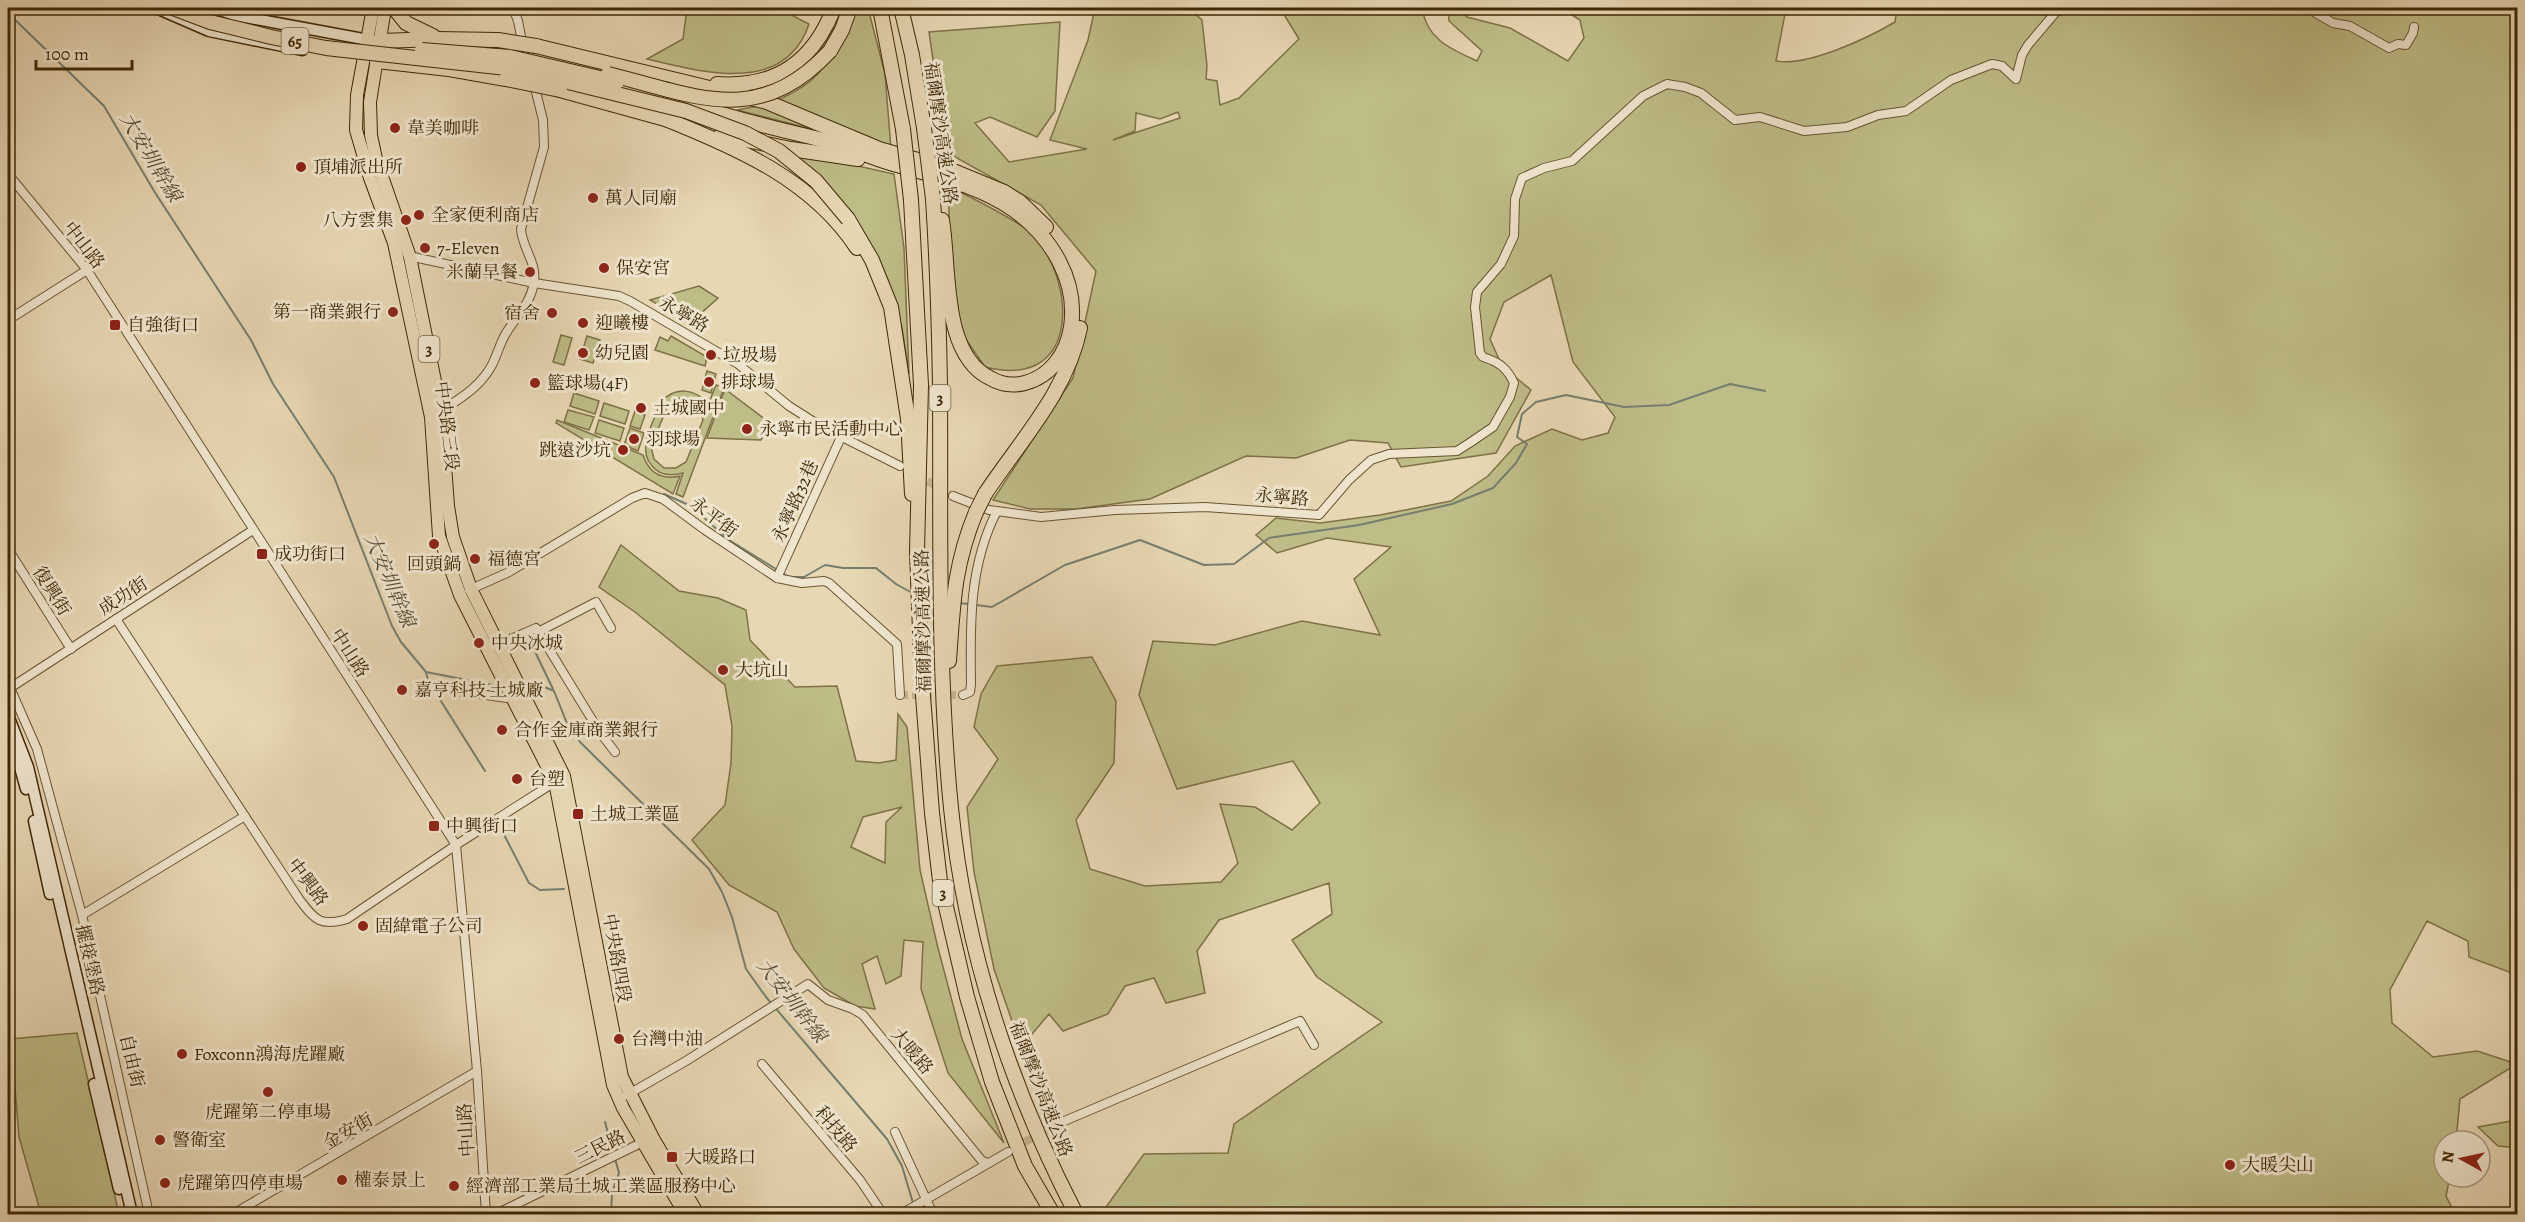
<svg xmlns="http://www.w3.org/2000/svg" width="2525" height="1222" font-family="Alegreya,'Noto Serif TC',serif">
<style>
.green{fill:#bebc87;stroke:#7e7246;stroke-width:1.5;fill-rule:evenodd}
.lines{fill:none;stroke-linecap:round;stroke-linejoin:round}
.stream{stroke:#767e6f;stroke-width:2}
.street-tunnel{stroke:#c5b490;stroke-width:8;stroke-dasharray:8 4;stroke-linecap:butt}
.street-casing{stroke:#695430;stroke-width:10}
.secondary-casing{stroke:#3f2804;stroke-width:13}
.primary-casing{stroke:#3f2804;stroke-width:14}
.highway-casing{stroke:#3f2804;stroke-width:16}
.street{stroke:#efe5ce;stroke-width:8}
.secondary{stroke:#efe5ce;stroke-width:10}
.primary{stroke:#e7d7b3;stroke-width:12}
.highway{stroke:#e7d7b3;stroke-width:14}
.highway-bridge-casing{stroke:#3f2804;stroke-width:16;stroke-linecap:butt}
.highway-bridge{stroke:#e7d7b3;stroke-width:14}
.poi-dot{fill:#8f2418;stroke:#efe5ce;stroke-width:2}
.labels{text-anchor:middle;stroke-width:6;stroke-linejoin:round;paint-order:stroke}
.shield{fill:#efe5ce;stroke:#746141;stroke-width:1.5}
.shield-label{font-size:16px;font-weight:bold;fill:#3f2804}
.poi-label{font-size:18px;fill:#3f2804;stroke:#efe5ce;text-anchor:start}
.street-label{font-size:18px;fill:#3f2804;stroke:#efe5ce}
.water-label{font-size:20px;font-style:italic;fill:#564c31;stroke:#efe5ce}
</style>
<rect width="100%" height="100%" fill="#e7d7b3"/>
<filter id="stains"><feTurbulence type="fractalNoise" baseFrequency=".00333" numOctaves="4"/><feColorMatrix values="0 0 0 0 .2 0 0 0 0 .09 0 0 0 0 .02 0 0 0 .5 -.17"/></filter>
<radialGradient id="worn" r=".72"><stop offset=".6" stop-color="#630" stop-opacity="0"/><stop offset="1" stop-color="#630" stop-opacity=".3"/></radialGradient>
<!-- green -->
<g class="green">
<path d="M687 8H731L733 11 748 8H778L809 24C785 96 702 72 647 59L683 39Z"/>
<path d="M853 8H868L885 74 891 149 777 101C785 96 794 93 802 87 830 70 841 36 853 8Z"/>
<path d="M1095 8H1188L1202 20 1207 66 1206 79 1217 81 1220 105 1239 98 1299 39 1280 8H1422C1427 40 1451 49 1477 61L1482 51 1449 21 1448 8H1458L1467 17 1510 28 1568 61 1584 38 1580 20 1561 8H1780L1785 14 1776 61C1807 67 1868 38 1895 22L1897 8H2517V975L2469 957 2468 941 2427 921 2390 990 2392 1023 2433 1057 2477 1051 2517 1064 2460 1099 2456 1141H2444V1177H2450L2446 1196 2455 1214H1109L1106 1207 1144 1154 1228 1153 1234 1124 1382 1022 1317 977 1292 940 1332 914 1329 883 1219 920 1197 951 1205 993 1166 1003 1154 978 1125 986 1108 1014 1063 1031 1049 1014 1021 1047 994 969 974 872 967 807 998 759 974 727 981 694 997 666 1092 657 1116 701 1114 763 1076 820 1090 869 1145 886 1221 882 1238 863 1220 804 1255 807 1292 830 1320 803 1293 761 1177 789 1139 695 1153 641 1215 645 1302 621 1380 635 1354 579 1391 547 1327 538 1277 553 1256 535 1276 518 1320 523 1380 515 1451 501 1488 476 1515 446 1552 429 1582 440 1608 433 1615 417 1573 362 1551 275 1504 302 1490 339 1502 366 1531 390 1496 453 1401 467 1388 443 1350 440 1296 458 1246 456 1150 499 1076 509H1030L993 500 1073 378 1096 271 1041 205 955 157 945 144 929 32 1060 22 1055 111 1037 137 990 117 975 123 1009 162 1087 149 1050 140 1088 40ZM1178 112 1180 118 1113 140 1135 131 1136 113 1160 119Z"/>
<path d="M763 105 831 134 737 110Z"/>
<path d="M791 151 894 174 904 248 909 374 902 328 888 280 879 262Z"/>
<path d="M949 188C965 193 1027 226 1036 237 1078 291 1077 390 985 367L965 338 958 316 949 226Z"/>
<path d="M699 286 718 298 690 323 650 300Z"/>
<path d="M561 335 572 338 564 365 553 362Z"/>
<path d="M587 336 600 340 593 363 580 359Z"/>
<path d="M671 336 707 357 705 366 655 350 660 337 668 341Z"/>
<path d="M707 371 716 374 711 393 702 390Z"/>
<path d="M716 385 724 388 683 497 676 494 683 473C672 476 660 476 652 466 636 449 654 421 661 402 675 386 696 388 708 405ZM680 398 691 399 699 405 703 420 686 462 676 468H664L654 459 651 447 668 405Z"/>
<path d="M725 389 770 423 761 440 707 438Z"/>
<path d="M574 393 599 401 595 414 570 406Z"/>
<path d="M604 403 629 411 625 424 600 416Z"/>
<path d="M568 410 594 417 589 430 564 422Z"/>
<path d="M635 411 645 415 640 429 630 426Z"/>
<path d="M557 420 643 455C649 473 662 480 680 476L673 494 556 423Z"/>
<path d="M599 420 624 428 620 441 595 433Z"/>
<path d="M630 428 644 433 638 451 624 445Z"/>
<path d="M621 545 679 591 718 598 746 610 750 640 795 687 837 686 856 761 879 763 896 760 898 714 907 727 920 870 937 944 962 1039 1004 1143 948 1073 921 989 923 942 904 940 901 976 886 984 877 956 862 964 875 1009 855 1006 824 988 794 949 777 912 729 885 692 840 725 805 731 763 732 726 725 685 635 612 599 587ZM902 807 886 822 885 863 851 847 863 817Z"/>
<path d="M77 1033 119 1214H41L19 1137 11 1039Z"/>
<path d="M2517 1120V1148L2498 1146 2478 1127Z"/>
</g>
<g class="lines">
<!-- stream -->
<g class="stream">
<path d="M8 13 104 106 154 191 251 340 273 384 334 477 392 626 401 642 426 672 503 687"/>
<path d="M664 494 691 506 729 540 789 577H804L825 565 843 568H876L896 584 914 594"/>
<path d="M958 603 970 604"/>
<path d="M976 605 992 607 1065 565 1140 540 1204 565 1234 564 1269 538 1359 525 1452 504 1493 488 1516 463 1527 444 1517 437 1522 414 1536 402 1566 395 1624 407 1669 405 1730 384 1765 391"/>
<path d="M527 635 553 689"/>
<path d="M426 673 429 682 485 771"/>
<path d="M523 684 535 683 554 691 566 721 580 742 709 869 722 892 732 917 746 969 766 997 887 1139 902 1166 913 1203"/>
<path d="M499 825 529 883 540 890 564 889"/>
<path d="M605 1122 619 1173 612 1193 611 1214"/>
<path d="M918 1210 921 1214"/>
</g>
<!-- street-tunnel -->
<g class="street-tunnel">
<path d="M917 475 953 496"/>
<path d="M900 695H963"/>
<path d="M1014 1148 1055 1125"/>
</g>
<!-- street casing -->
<g class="street-casing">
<g id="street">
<path d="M513 8 518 21 526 61"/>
<path d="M2307 8 2333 23 2350 26 2389 48 2398 44 2406 45 2413 33 2414 27"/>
<path d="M8 174 87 270 456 845 477 1071 486 1214"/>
<path d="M409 256 534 283 619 296 630 301 738 364 789 406 822 427 900 466"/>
<path d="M8 320 87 270"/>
<path d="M441 411C461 398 480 387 492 365 497 355 500 344 505 335 515 317 531 304 534 282 537 262 522 248 521 229L544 147 543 120 534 84"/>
<path d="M953 496 989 510 1041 517 1115 510 1205 507 1319 515 1349 480 1371 460 1389 454 1457 451 1471 442 1493 427 1510 397 1514 383C1507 368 1499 362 1483 357L1480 353 1475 307 1477 292 1501 264 1514 236 1515 199 1522 178 1544 168 1572 161 1643 96 1667 84 1685 87 1701 93 1735 120 1760 117 1804 131 1847 127 1878 115 1906 111 1951 80 1992 64 2002 66 2016 79 2022 55 2028 45 2056 12 2069 8"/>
<path d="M8 549 71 649"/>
<path d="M777 578 841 437"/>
<path d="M469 590 509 572 632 498 645 493 663 499 705 530 777 578 802 583 824 581 829 583 897 644 900 695"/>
<path d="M116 619 299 899C315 920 320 927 347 919L456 845 558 780"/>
<path d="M538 632 596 602 611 628"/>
<path d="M495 646 536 628 599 731 615 752"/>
<path d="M8 683 37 749 82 915 149 1214"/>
<path d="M10 688 253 530"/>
<path d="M459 691 514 699"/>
<path d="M963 695 970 692 971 684C970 624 969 565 997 511"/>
<path d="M82 915 245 816"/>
<path d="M762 1064 860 1180 883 1214"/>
<path d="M627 1095 686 1061 808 984 828 1000 853 1009 863 1015 982 1161 989 1163 1008 1152"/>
<path d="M1055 1125 1300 1021 1314 1045"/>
<path d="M895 1132 933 1214"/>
<path d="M233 1214 477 1071"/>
<path d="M496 1214 645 1141"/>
<path d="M901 1214 989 1163"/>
</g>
</g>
<!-- secondary casing -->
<g class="secondary-casing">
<g id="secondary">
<path d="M156 8 209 31 302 50"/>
<path d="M215 8 234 15 374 41"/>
<path d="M8 715 28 767 132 1214"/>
<path d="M14 746 26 789"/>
<path d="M34 821 50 894"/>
<path d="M94 1084 119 1189"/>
</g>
</g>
<!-- primary casing -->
<g class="primary-casing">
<g id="primary">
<path d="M373 8 357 95 356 130 370 178 394 243 431 417 439 536 460 595 555 782 613 1085 623 1108 685 1214"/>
<path d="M385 8 370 102 371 135 376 159 410 257 441 411 448 506 453 537 471 589 564 776 622 1077 653 1138 698 1214"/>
</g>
</g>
<!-- highway casing -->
<g class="highway-casing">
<g id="highway">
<path d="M394 8 406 23 433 36"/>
<path d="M880 8 903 129"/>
<path d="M901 8 912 55 924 128"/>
<path d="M380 41 437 39 498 40"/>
<path d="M536 46 767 102 879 149 946 168 1004 192 1020 202 1046 227"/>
<path d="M830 51 842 30 850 8"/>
<path d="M377 61 449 69 506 79"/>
<path d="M717 84C776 88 813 62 834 8"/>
<path d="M617 86C668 98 719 114 770 127 792 133 814 137 836 144 853 149 870 157 887 162 930 175 977 184 1014 210 1051 237 1078 280 1071 327 1067 353 1051 376 1025 383 1013 386 1000 384 990 378 941 354 950 267 942 220"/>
<path d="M560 90 676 122"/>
<path d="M668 120C740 149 813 181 857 248"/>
<path d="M721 135 791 149 858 159"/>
<path d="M933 199C937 261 939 324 940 386 941 527 937 668 951 808 965 950 1011 1088 1076 1214"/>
<path d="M911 200 921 385 917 552 922 683 932 813 940 881 967 997 992 1082 1025 1166 1053 1214"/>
<path d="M848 219 872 260 891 307 908 419 912 494"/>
<path d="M985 494C1020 441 1067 392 1080 328"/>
<path d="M949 661C953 604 954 565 976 512"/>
</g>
</g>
<!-- street -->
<use href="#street" class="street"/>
<!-- secondary -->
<use href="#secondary" class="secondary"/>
<!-- primary -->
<use href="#primary" class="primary"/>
<!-- highway -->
<use href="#highway" class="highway"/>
<!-- highway-bridge casing -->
<g class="highway-bridge-casing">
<g id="highway-bridge">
<path d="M173 8 210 22 271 37 326 48 515 69 686 111 745 133 779 151 816 181 848 219"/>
<path d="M498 40 536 46"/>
<path d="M422 50 510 57 617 82"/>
<path d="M608 74C697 96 758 128 830 51"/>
<path d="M506 79 560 90"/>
<path d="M924 128 933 199"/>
<path d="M903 129 911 200"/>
<path d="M976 512 985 494"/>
</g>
</g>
<!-- highway-bridge -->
<use href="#highway-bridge" class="highway-bridge"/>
</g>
<!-- markers -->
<g class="poi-dot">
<circle cx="395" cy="128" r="6"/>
<circle cx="301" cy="167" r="6"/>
<circle cx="593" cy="198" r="6"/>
<circle cx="419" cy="215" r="6"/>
<circle cx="406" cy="220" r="6"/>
<circle cx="425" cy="248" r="6"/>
<circle cx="604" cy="268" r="6"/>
<circle cx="530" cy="272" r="6"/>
<circle cx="393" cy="312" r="6"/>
<circle cx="552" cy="313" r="6"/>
<circle cx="583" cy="323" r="6"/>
<rect x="109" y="319" width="12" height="12" rx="3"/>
<circle cx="583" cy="353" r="6"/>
<circle cx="711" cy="355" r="6"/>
<circle cx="709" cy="382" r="6"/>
<circle cx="535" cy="383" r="6"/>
<circle cx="641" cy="408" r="6"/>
<circle cx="747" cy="429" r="6"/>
<circle cx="634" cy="439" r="6"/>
<circle cx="623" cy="450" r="6"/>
<circle cx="434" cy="544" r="6"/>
<rect x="256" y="548" width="12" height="12" rx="3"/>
<circle cx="475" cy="559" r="6"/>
<circle cx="479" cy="643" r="6"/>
<circle cx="723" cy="670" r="6"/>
<circle cx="402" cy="690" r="6"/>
<circle cx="502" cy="730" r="6"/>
<circle cx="517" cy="779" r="6"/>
<rect x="572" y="808" width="12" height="12" rx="3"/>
<rect x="428" y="820" width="12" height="12" rx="3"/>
<circle cx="363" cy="926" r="6"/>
<circle cx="619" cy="1039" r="6"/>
<circle cx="182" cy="1054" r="6"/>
<circle cx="268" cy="1092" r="6"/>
<circle cx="160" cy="1140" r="6"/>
<rect x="666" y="1151" width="12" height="12" rx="3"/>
<circle cx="2230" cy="1165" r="6"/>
<circle cx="342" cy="1180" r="6"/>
<circle cx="165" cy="1183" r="6"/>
<circle cx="454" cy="1186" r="6"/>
</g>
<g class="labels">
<!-- shield labels -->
<g class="shield">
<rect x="281.5" y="28" width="27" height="26" rx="4.5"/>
<rect x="418.5" y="336" width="21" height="26" rx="4.5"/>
<rect x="929.5" y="385" width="21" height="26" rx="4.5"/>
<rect x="932.5" y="880" width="21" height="26" rx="4.5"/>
</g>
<g class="shield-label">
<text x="295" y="47">65</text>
<text x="429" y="355">3</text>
<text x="940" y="404">3</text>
<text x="943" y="899">3</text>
</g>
<!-- poi labels -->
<g class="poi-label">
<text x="407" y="134">韋美咖啡</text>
<text x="313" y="173">頂埔派出所</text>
<text x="605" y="204">萬人同廟</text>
<text x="431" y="221">全家便利商店</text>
<text x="394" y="226" text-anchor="end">八方雲集</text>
<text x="437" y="254">7-Eleven</text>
<text x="616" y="274">保安宮</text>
<text x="518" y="278" text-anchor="end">米蘭早餐</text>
<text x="381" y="318" text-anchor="end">第一商業銀行</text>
<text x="540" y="319" text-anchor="end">宿舍</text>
<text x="595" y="329">迎曦樓</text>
<text x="127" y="331">自強街口</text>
<text x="595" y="359">幼兒園</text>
<text x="723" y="361">垃圾場</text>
<text x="721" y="388">排球場</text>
<text x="547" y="389">籃球場(4F)</text>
<text x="653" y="414">土城國中</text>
<text x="759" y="435">永寧市民活動中心</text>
<text x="646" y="445">羽球場</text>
<text x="611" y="456" text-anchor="end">跳遠沙坑</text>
<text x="274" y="560">成功街口</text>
<text x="487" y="565">福德宮</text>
<text x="434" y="570" text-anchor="middle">回頭鍋</text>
<text x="491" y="649">中央冰城</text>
<text x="735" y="676">大坑山</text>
<text x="414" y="696">嘉亨科技 土城廠</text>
<text x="514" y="736">合作金庫商業銀行</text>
<text x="529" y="785">台塑</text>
<text x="590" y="820">土城工業區</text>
<text x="446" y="832">中興街口</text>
<text x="375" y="932">固緯電子公司</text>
<text x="631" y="1045">台灣中油</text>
<text x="194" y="1060">Foxconn鴻海虎躍廠</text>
<text x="268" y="1118" text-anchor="middle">虎躍第二停車場</text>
<text x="172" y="1146">警衛室</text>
<text x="684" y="1163">大暖路口</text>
<text x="2242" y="1171">大暖尖山</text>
<text x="354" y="1186">權泰景上</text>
<text x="177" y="1189">虎躍第四停車場</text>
<text x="466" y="1192">經濟部工業局土城工業區服務中心</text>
</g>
<!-- street labels -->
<g class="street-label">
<text transform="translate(941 133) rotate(82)" y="6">福爾摩沙高速公路</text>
<text transform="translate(84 245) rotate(52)" y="6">中山路</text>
<text transform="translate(684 314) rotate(30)" y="6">永寧路</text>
<text transform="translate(447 426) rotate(83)" y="6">中央路三段</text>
<text transform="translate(1282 497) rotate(5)" y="6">永寧路</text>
<text transform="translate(795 501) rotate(-66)" y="6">永寧路32巷</text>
<text transform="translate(714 517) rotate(37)" y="6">永平街</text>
<text transform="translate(52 591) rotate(58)" y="6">復興街</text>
<text transform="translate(123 596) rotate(-33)" y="6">成功街</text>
<text transform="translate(923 621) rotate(-91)" y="6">福爾摩沙高速公路</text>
<text transform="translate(350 653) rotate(57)" y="6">中山路</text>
<text transform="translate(308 882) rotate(53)" y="6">中興路</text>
<text transform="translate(617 958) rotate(80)" y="6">中央路四段</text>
<text transform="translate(90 960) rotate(77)" y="6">擺接堡路</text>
<text transform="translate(912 1051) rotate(50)" y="6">大暖路</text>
<text transform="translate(132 1061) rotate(77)" y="6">自由街</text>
<text transform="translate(1041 1089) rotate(69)" y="6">福爾摩沙高速公路</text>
<text transform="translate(836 1129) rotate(50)" y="6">科技路</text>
<text transform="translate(466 1130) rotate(-94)" y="6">中山路</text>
<text transform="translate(348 1131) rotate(-30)" y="6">金安街</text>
<text transform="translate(600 1147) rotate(-26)" y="6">三民路</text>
</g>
<!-- water labels -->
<g class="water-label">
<text transform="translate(151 157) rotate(59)" y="7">大安圳幹線</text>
<text transform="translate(390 580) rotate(67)" y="7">大安圳幹線</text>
<text transform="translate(792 1000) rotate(52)" y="7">大安圳幹線</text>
</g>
</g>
<!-- margin -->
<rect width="2525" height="1222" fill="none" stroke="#e7d7b3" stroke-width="30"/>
<rect x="9" y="9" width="2507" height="1204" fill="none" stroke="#3f2804" stroke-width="3"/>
<rect x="15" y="15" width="2495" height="1192" fill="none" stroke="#3f2804" stroke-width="1.5"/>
<!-- north arrow -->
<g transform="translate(2462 1159) rotate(278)"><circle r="28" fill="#efe5ce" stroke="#a9997d" stroke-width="1.5"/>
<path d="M0-4.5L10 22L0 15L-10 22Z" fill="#8f2418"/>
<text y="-9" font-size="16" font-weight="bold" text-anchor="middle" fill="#3f2804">N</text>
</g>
<!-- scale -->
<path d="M36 60v9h96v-9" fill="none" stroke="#3f2804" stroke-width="3"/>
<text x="45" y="60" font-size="18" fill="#3f2804" stroke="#efe5ce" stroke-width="4.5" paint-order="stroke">100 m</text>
<rect width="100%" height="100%" filter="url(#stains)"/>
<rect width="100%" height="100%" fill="url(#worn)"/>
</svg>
